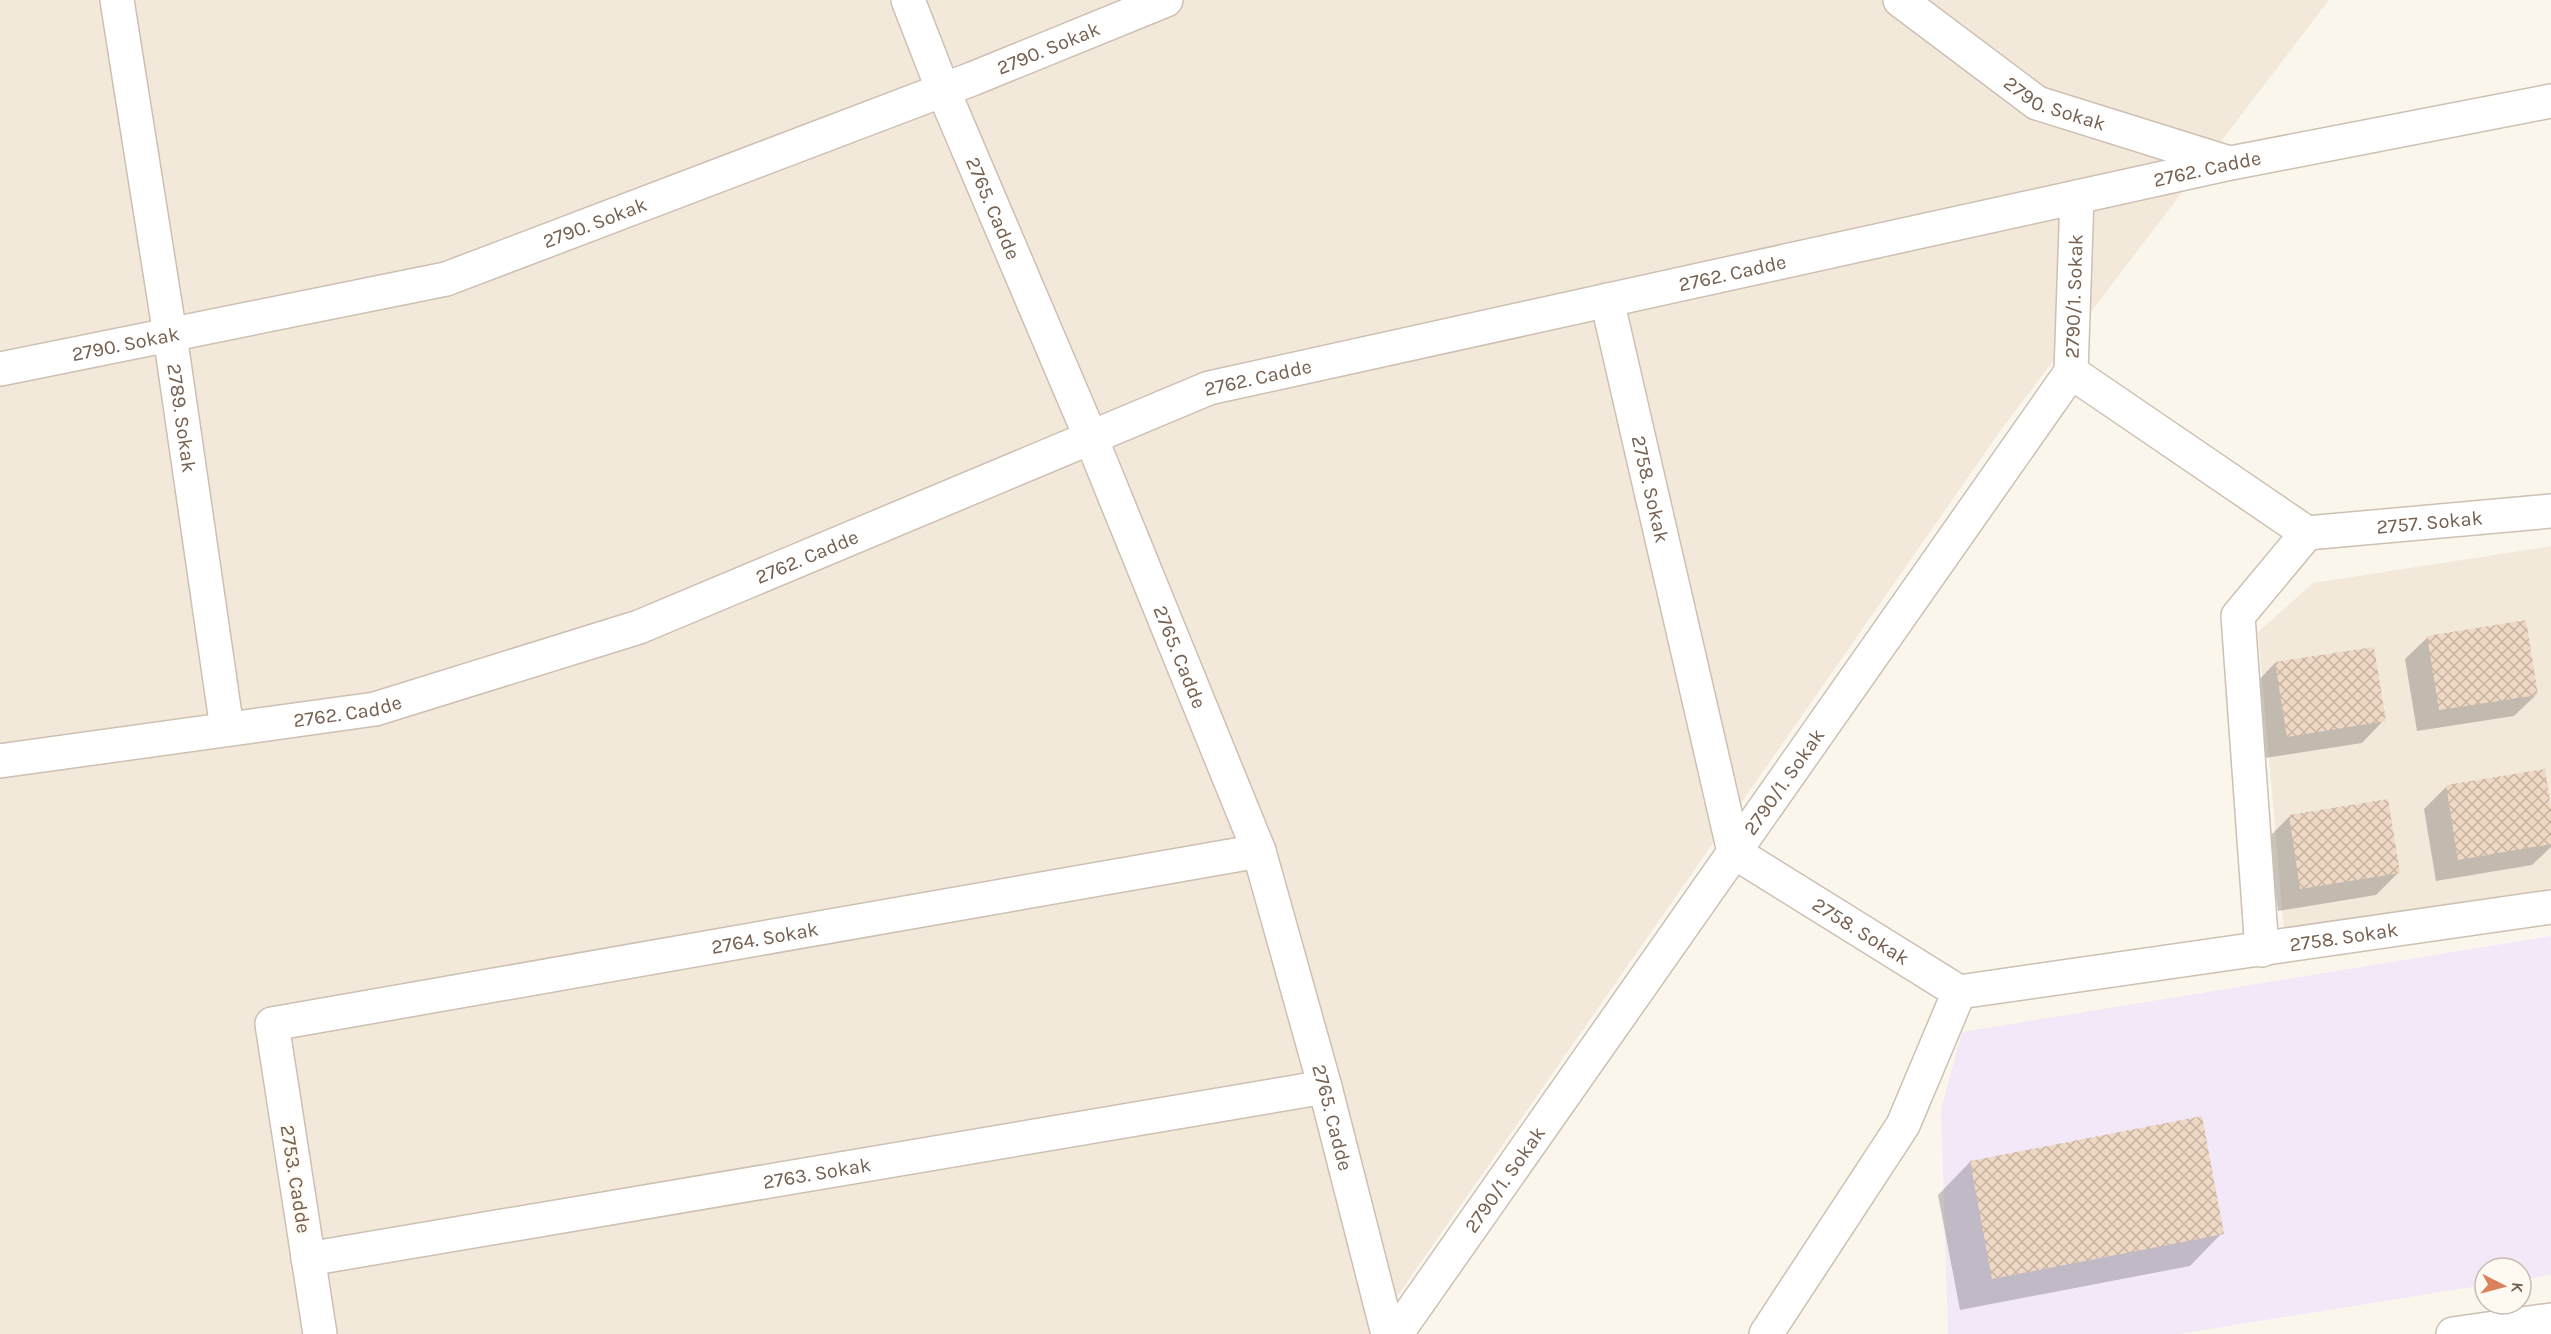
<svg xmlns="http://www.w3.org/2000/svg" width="2551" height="1334" font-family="Karla,sans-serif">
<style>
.residential{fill:#f3e9db}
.education{fill:#f3e8f8}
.shadow{fill:#0003}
.building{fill:url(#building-cross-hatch)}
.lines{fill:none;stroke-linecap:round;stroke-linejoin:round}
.minor-casing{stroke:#cdc0b2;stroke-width:36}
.minor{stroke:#fff;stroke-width:33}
.labels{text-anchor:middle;stroke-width:4.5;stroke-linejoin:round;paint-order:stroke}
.street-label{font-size:20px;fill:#766050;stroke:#fefaf2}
</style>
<defs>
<pattern id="building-cross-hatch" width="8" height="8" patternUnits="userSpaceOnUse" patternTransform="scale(1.5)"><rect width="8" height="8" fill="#efd9c5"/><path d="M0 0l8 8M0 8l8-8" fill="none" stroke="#c6b3a2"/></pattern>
</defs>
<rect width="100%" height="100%" fill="#fbf6ec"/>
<!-- residential -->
<g class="residential">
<path d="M0 0H2329L2003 427 1371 1334H0Z"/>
<path d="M2551 546V890L2284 932 2258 632 2313 583Z"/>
</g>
<!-- education -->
<path class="education" d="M2551 936V1275L2521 1280V1268H2485V1285L2178 1334H1948L1941 1109 1962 1032Z"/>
<!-- shadow -->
<g class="shadow">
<path d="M2428 637 2537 694 2514 716 2417 731 2405 659Z"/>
<path d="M2275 663 2384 720 2362 743 2265 758 2253 686Z"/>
<path d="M2446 787 2551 819V847L2532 865 2436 881 2424 809Z"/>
<path d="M2290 816 2398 873 2376 895 2278 911 2268 838Z"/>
<path d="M2200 1118 2222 1233 2190 1266 1960 1310 1938 1195 1970 1162Z"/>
</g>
<!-- building -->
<g class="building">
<path d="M2526 620 2538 695 2439 710 2427 636Z"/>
<path d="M2374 647 2386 721 2287 737 2275 662Z"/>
<path d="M2545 769 2551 809V844L2458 860 2446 785Z"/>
<path d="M2388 799 2400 873 2300 889 2289 815Z"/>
<path d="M2202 1116 2224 1234 1992 1279 1970 1161Z"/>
</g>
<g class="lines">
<!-- minor casing -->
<g class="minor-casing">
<g id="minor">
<path id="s1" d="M117 0 170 335 227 729"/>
<path id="s2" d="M908 0 943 90 1091 438 1259 851 1325 1087 1388 1334"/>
<path id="s3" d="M1900 0 2037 103 2229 163"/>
<path id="s4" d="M1607 300 1734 852 1959 992 2551 907"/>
<path id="s5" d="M0 369 446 279 972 79 1166 0"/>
<path d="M2071 372 2307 533"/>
<path id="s6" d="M2307 533 2551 511"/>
<path id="s7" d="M0 761 375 709 639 627 1209 388 2231 163 2551 101"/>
<path d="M2262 950 2238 616 2307 533"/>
<path id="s8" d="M308 1259 1325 1087"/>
<path id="s9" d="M320 1334 272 1024 1259 851"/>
<path id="s10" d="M1396 1334 2071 372 2077 197"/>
<path d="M1766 1334 1903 1125 1959 992"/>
<path d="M2453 1334 2551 1320"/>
</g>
</g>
<!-- minor -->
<use href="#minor" class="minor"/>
</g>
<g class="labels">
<!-- street labels -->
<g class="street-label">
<text dy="7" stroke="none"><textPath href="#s5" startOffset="1100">2790. Sokak</textPath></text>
<text dy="7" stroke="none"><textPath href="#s3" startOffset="188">2790. Sokak</textPath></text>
<text dy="7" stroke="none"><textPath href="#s7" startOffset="2295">2762. Cadde</textPath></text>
<text dy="7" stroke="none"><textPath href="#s2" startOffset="225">2765. Cadde</textPath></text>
<text dy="7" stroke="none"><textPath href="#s5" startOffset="614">2790. Sokak</textPath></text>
<text dy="7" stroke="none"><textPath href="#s7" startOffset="1809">2762. Cadde</textPath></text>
<text dy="7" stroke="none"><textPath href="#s10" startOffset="1251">2790/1. Sokak</textPath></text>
<text dy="7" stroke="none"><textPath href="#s5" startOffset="128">2790. Sokak</textPath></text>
<text dy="7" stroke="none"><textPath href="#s7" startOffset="1323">2762. Cadde</textPath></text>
<text dy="7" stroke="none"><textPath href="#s1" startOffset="423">2789. Sokak</textPath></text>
<text dy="7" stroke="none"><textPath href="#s4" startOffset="194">2758. Sokak</textPath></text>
<text dy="7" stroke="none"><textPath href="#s6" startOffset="123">2757. Sokak</textPath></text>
<text dy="7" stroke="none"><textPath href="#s7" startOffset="837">2762. Cadde</textPath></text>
<text dy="7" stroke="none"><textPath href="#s2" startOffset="711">2765. Cadde</textPath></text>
<text dy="7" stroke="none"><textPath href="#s7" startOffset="351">2762. Cadde</textPath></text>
<text dy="7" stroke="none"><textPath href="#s10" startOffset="675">2790/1. Sokak</textPath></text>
<text dy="7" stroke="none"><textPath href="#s4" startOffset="716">2758. Sokak</textPath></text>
<text dy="7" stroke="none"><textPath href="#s9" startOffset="814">2764. Sokak</textPath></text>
<text dy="7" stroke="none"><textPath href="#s4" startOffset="1220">2758. Sokak</textPath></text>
<text dy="7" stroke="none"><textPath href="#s2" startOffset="1197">2765. Cadde</textPath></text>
<text dy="7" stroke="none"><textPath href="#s8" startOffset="516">2763. Sokak</textPath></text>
<text transform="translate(296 1179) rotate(81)" y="7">2753. Cadde</text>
<text dy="7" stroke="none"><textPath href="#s10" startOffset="189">2790/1. Sokak</textPath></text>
</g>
</g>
<!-- north arrow -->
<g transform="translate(2503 1286) rotate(96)"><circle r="28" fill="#fefaf2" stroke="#c8bcb1" stroke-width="1.5"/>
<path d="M0-4.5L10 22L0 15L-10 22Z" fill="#db815b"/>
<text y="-9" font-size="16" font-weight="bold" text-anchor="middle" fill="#766050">K</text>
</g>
</svg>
